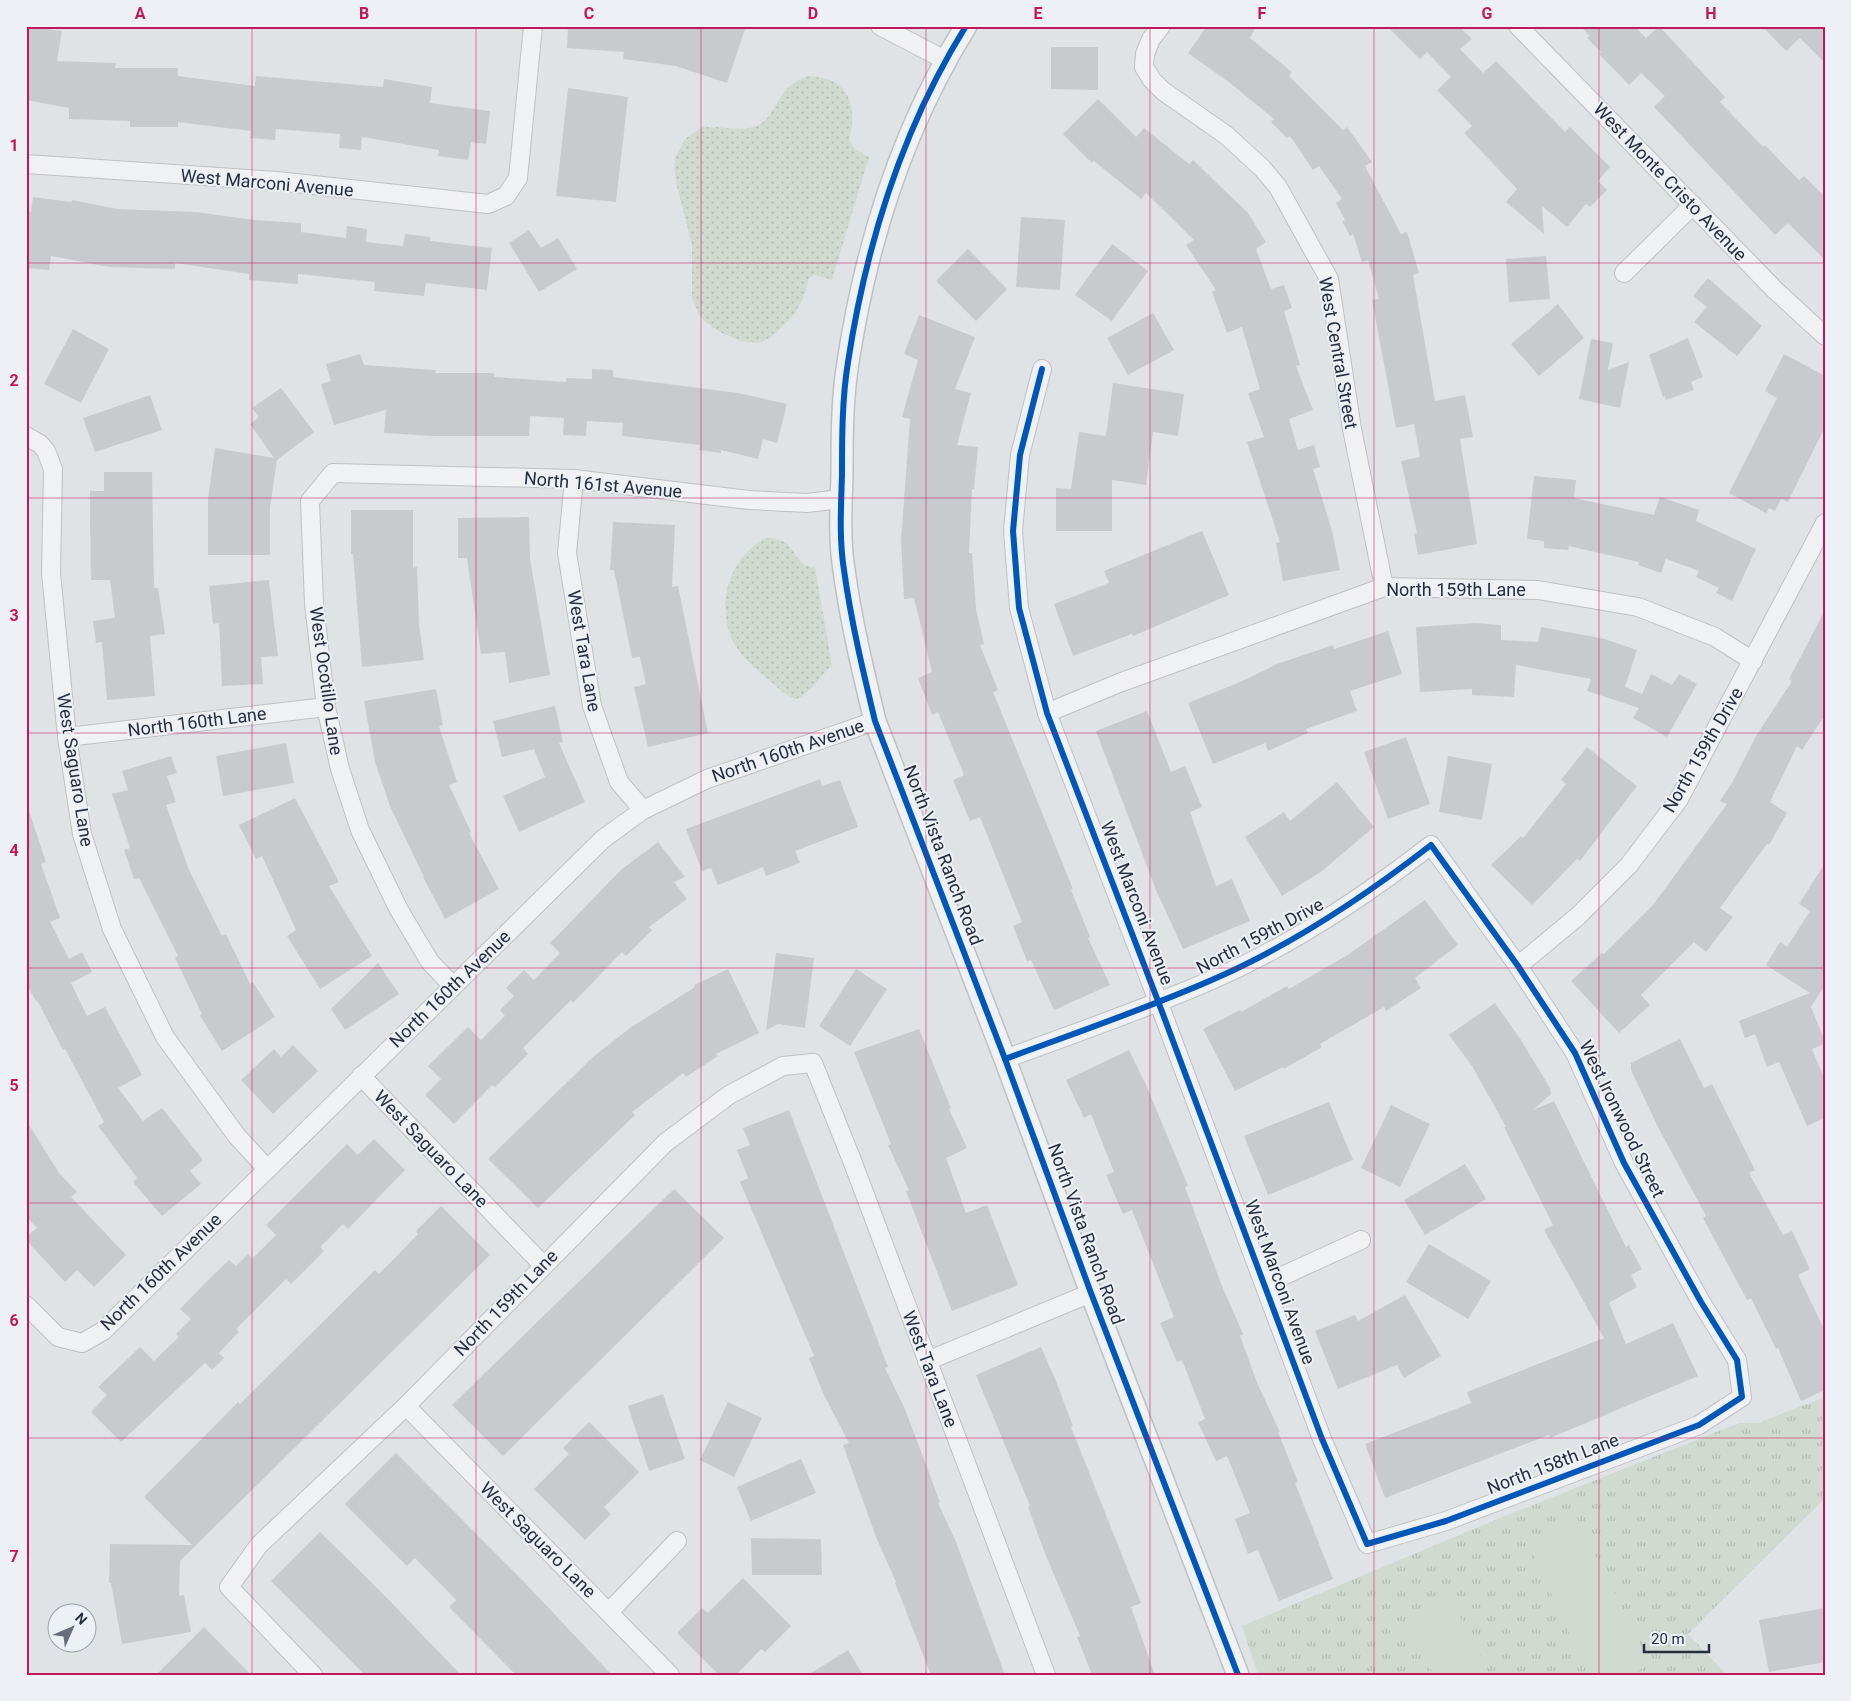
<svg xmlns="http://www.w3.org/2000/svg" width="1851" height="1701" font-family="Roboto,sans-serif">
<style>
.grass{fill:url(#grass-dots)}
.park{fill:url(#park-tufts)}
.pitch{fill:#d0dad0}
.building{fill:#c8cbce}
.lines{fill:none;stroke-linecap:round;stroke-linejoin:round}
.minor-casing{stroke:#bec1c4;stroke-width:20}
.tertiary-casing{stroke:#bec1c4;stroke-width:24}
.minor{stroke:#eff1f2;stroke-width:18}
.tertiary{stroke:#eff1f2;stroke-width:21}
.cycleway-casing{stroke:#edf1f5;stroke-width:9}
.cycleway{stroke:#0057b8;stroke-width:6}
.grid{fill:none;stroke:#c2185b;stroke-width:1;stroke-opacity:0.55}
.labels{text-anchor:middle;stroke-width:4;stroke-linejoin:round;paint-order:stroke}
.street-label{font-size:18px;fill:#262f3f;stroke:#edf1f5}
.neatline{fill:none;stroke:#c2185b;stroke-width:2}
.grid-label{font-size:16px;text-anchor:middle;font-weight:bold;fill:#c2185b}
</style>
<defs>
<pattern id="grass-dots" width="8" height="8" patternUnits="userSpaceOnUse" patternTransform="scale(1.25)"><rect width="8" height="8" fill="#d0dad0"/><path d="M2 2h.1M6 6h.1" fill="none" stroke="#b2bbb4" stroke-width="1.8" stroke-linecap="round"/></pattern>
<pattern id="park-tufts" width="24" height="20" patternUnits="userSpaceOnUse" patternTransform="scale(1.25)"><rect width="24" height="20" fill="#d0dad0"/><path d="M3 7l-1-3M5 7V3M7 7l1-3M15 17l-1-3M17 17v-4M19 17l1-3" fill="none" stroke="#b2bbb4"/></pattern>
</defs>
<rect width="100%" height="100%" fill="#e0e3e6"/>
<!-- grass -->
<g class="grass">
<path d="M809 76C850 78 858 106 849 140L855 149 869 157 832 280 815 275 809 278 803 299 794 315 772 337 759 343 741 341 722 333 705 322 698 313 692 298V245L676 182 674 165 676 156 685 139 702 127C719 125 737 132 753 127 779 120 773 86 809 76Z"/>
<path d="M765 538C791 537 789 550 804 565L815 567 832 666C819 676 811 693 797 699 785 696 778 688 769 680 754 667 739 656 731 637 716 601 731 557 765 538Z"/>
</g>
<!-- park -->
<path class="park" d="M1825 1397V1498L1688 1634 1727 1675H1258L1242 1626 1495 1520 1739 1423H1758Z"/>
<!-- pitch -->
<g class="pitch">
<path d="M1577 1518 1650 1664 1629 1675H1589L1527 1542Z"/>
<path d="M1450 1597 1490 1675H1434L1405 1619Z"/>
</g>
<!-- building -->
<g class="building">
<path d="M26 26 62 31 57 61 116 63 115 68H178V76L255 86 256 76 383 87 384 79 432 87 430 103 490 111 486 144 471 142 468 160 438 156 439 150 362 137 361 150 339 148 340 134 276 129 275 140 250 138 251 131 178 122V127H130V121L69 119V108L26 100Z"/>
<path d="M568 26H746L727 83 676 66 623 59 624 52 567 48Z"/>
<path d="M1207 26H1256L1250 38 1292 72 1289 76 1343 130 1347 127 1372 162 1365 166 1401 234 1407 232 1419 273 1413 275 1435 401 1465 395 1473 437 1460 439 1477 544 1418 555 1414 534 1417 533 1401 461 1420 457 1414 424 1396 428 1372 300 1379 299 1368 260 1362 262 1353 234 1350 236 1342 221 1345 220 1336 203 1342 199 1319 166 1313 170 1290 136 1287 138 1271 122 1274 119 1230 83 1188 53Z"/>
<path d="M1387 26H1459L1472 39 1460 49 1483 73 1496 61 1565 132 1570 127 1610 167 1598 181 1607 190 1590 207 1586 204 1567 227 1542 206 1544 234 1506 202 1517 189 1464 133 1472 126 1437 90 1451 77 1427 52 1420 59Z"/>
<path d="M1580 26H1634L1646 38 1659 26 1725 97 1720 102 1763 147 1765 145 1799 180 1804 176 1825 197V260L1788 223 1775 235 1654 107 1665 96 1641 73 1629 85 1599 54 1601 52 1587 38 1590 36Z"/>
<path d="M1762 26H1825V63L1800 38 1786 51Z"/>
<path d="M1051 47H1098V90L1051 89Z"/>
<path d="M568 88 628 97 616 202 556 196Z"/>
<path d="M1098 99 1136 137 1144 128 1189 164 1193 160 1248 213 1266 242 1256 249 1271 289 1284 285 1292 308 1284 311 1300 365 1296 366 1313 410 1289 419 1298 450 1314 445 1320 467 1313 469 1332 531 1340 570 1283 581 1276 543 1280 542 1247 442 1264 437 1248 393 1260 389 1242 327 1227 333 1212 292 1216 290 1186 245 1194 240 1146 193 1141 199 1094 161 1092 163 1063 134Z"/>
<path d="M33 197 71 202 72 200 117 209 196 212 254 220 301 223V232L346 238 347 226 367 229 366 242 403 246 405 234 430 237V241L492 248 487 290 426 283 424 296 374 291 375 282 298 274V284L249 280V274L175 263V269L109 267 51 256 49 270 26 268V211L31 212Z"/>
<path d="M1021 217 1065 220 1060 290 1016 287Z"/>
<path d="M529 230 541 248 558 238 577 269 539 292 509 243Z"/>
<path d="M1112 244 1148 271 1112 321 1075 295Z"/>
<path d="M968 249 1007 289 976 321 936 281Z"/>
<path d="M1546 256 1550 299 1509 302 1506 259Z"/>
<path d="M1708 278 1762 326 1737 356 1694 322 1707 307 1693 296Z"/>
<path d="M1558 304 1584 338 1539 376 1511 344Z"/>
<path d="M1153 313 1174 350 1128 375 1107 338Z"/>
<path d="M919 315 975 337 955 389 971 393 957 445 978 447 974 489H972L969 553H972L976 609 984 644 980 645 998 690 993 692 1073 889 1071 890 1090 937 1088 938 1110 985 1054 1010 1031 960 1027 961 1013 926 1022 922 980 817 970 821 953 780 964 775 938 712 932 715 918 678 932 672 914 598 904 599 901 541 910 419 902 417 918 360 904 354Z"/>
<path d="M73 329 109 349 81 403 44 384Z"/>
<path d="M1688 338 1703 377 1691 382 1694 390 1666 400 1665 396 1663 397 1649 355Z"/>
<path d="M1591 339 1613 343 1608 370 1629 362 1620 408 1579 399Z"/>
<path d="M360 354 364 365 436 370 435 373H494V377L566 382V378L592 379V369L613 370V377L738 393 787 404 777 443 763 439 758 459 721 450V453L699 450 700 445 622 436 623 423 587 421 586 436 563 435 564 418 530 416 529 436H432L384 433 386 410 334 425 321 384 331 381 326 364Z"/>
<path d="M1784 354 1825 376V427L1788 502 1781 499 1775 511 1769 508 1766 513 1729 493 1777 398 1765 391Z"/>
<path d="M1113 383 1184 394 1178 436 1153 432 1146 485 1112 480V531H1056V488L1071 489 1079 432 1106 436Z"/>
<path d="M281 388 314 432 277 460 270 507V555H208V499L215 448 274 458 250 424 259 417 252 408Z"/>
<path d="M150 395 162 430 95 452 83 418Z"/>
<path d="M104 472H152L154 588H158L165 634 150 636 155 696 107 700 102 642 96 643 93 621 115 618 110 580H91L90 519V491H104Z"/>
<path d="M1534 476 1576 480 1574 498 1654 515 1660 497 1699 510 1696 521 1756 549 1732 601 1716 593 1719 588 1696 577 1699 571 1666 559 1661 573 1638 565 1639 562 1569 546 1568 550 1544 548V541L1527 539Z"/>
<path d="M351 510H413V568L417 567 419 624 424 660 362 667 353 554H351Z"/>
<path d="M529 517 530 559 550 675 509 683 505 652 481 654 467 558H458V518Z"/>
<path d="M613 522 675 525 672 587 678 586 708 733 648 747 634 687 646 684 640 657 632 658 614 570H610Z"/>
<path d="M1202 531 1229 595 1133 636 1132 634 1073 656 1054 604 1109 583 1104 571Z"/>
<path d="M269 580 278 656 261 657 263 684 222 686 219 623 213 624 209 586Z"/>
<path d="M1825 610V715L1802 750 1797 746 1770 802 1787 813 1769 845 1767 844 1720 908 1733 917 1706 952 1694 942 1641 995 1650 1005 1619 1033 1571 981 1602 953 1604 954 1653 905 1727 804 1720 801 1733 781 1756 736 1792 681 1789 679Z"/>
<path d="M1475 623 1501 625V640L1538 642 1541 627 1605 639 1637 650 1625 687 1642 694 1651 674 1672 685 1679 674 1697 684 1667 737 1633 718 1639 708 1587 691 1591 679 1516 665 1514 697 1472 695V689L1420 692 1416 627Z"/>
<path d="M1388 631 1402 674 1350 691 1357 711 1306 729 1308 733 1268 751 1265 743 1213 764 1188 703 1238 683 1277 664 1333 645 1334 649Z"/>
<path d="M436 689 443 725 439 726 457 782 449 785 471 832 469 833 499 889 445 919 423 877H424L390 806 375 762 364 701Z"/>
<path d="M555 706 563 742 559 743 585 802 519 832 503 796 545 777 534 749 502 757 493 721Z"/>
<path d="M1147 711 1171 772 1185 766 1202 807 1190 812 1216 886 1232 879 1250 921 1183 949 1156 890 1096 731Z"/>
<path d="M1406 737 1430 804 1388 819 1364 752Z"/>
<path d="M286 743 294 783 223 796 216 756Z"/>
<path d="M1587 747 1637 786 1580 861 1577 859 1532 905 1491 865 1521 836 1523 838 1566 784 1561 780Z"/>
<path d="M171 756 177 773 167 776 176 802 166 805 189 870 222 936 226 934 250 984 253 982 275 1017 222 1051 200 1016 202 1014 175 958 178 956 139 878 134 879 124 850 130 848 112 794 128 790 122 771Z"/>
<path d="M1448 756 1492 764 1482 820 1439 812Z"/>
<path d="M820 779 822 786 840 780 858 827 795 851 800 863 766 876 763 867 718 885 711 868 702 871 686 829Z"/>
<path d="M1337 782 1374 827 1322 871 1282 896 1245 837 1284 812 1290 821Z"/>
<path d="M295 798 339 882 329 886 372 956 320 989 287 936 296 930 262 856 256 859 239 825Z"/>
<path d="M29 811 46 862 41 864 60 918 50 922 69 959 82 952 92 972 71 983 87 1016 105 1007 142 1075 118 1088 143 1121 162 1108 203 1160 190 1171 201 1184 162 1216 133 1182 137 1178 98 1126 104 1122 65 1049 63 1050 37 1000 36 1001 26 983V812Z"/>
<path d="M658 842 685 877 674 882 687 899 649 927 652 930 626 956 622 952 573 1003 571 1000 523 1048 528 1054 495 1087 492 1085 454 1124 425 1095 441 1079 428 1066 468 1027 481 1040 505 1016 500 1010 514 996 506 988 524 970 534 980 560 953 550 943 622 869Z"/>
<path d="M1825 863V985L1811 1007 1825 1041V1044L1812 1049 1825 1080V1118L1807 1126 1779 1062 1767 1067 1755 1034 1745 1038 1739 1021 1810 993 1766 965 1780 942 1787 947 1810 911 1799 904Z"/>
<path d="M1425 900 1458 945 1415 978 1421 988 1386 1011 1384 1007 1320 1044 1322 1047 1284 1069 1283 1067 1235 1091 1203 1029 1240 1010 1241 1012 1287 986 1289 989 1349 954Z"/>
<path d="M776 953 814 958 805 1028 778 1024 766 1030Z"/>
<path d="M378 963 399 994 345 1030 331 1009Z"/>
<path d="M728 969 759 1033 716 1054 718 1056 686 1077 683 1073 632 1112 635 1115 538 1208 488 1159 594 1056 630 1028 695 987 694 985Z"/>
<path d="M856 969 887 989 850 1046 819 1026Z"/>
<path d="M1495 1003 1521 1040 1550 1088 1551 1094 1533 1110 1554 1101 1626 1247 1629 1245 1642 1269 1631 1275 1637 1287 1609 1303 1626 1344 1673 1323 1698 1376 1550 1438 1549 1435 1385 1498 1365 1444 1471 1403 1467 1392 1604 1338 1544 1230 1553 1225 1504 1127H1506L1472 1066 1449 1035Z"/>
<path d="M919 1029 951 1108 949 1109 967 1148 946 1158 966 1213 987 1205 1018 1285 952 1311 906 1191 909 1190 888 1145 891 1144 854 1052Z"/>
<path d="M1680 1039 1704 1088 1712 1084 1755 1170 1749 1173 1783 1235 1792 1231 1810 1269 1798 1275 1825 1331V1390L1801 1401 1778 1348 1776 1349 1751 1298 1747 1300 1703 1218 1706 1216 1659 1129 1631 1070V1063Z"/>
<path d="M293 1045 318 1071 273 1114 241 1080 274 1049 281 1057Z"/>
<path d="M1129 1050 1147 1087 1188 1186 1185 1187 1222 1286 1243 1334 1240 1336 1258 1385 1280 1432H1278L1298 1482 1295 1483 1333 1579 1279 1601 1258 1550 1248 1554 1235 1519 1250 1513 1227 1456 1216 1461 1198 1422 1205 1419 1182 1360 1177 1362 1160 1323 1174 1317 1132 1210 1123 1214 1106 1175 1114 1172 1091 1114 1084 1118 1066 1080Z"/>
<path d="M1329 1102 1353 1160 1268 1195 1244 1136Z"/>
<path d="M1391 1105 1430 1124 1400 1187 1361 1168Z"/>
<path d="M789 1110 888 1367 885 1368 905 1409 940 1502 938 1503 956 1542 1005 1675H931L895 1583 896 1582 876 1537 843 1445 849 1443 823 1393 809 1358 814 1356 740 1182 748 1178 737 1150 750 1145 743 1128Z"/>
<path d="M26 1120 59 1173 77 1192 71 1197 126 1255 94 1287 77 1270 65 1282 26 1240V1237L37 1228 26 1216Z"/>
<path d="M374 1139 405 1170 348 1229 343 1224 320 1247 324 1251 291 1284 286 1279 236 1329 239 1332 219 1353 224 1358 212 1370 205 1363 121 1442 91 1412 107 1395 98 1387 140 1347 154 1361 179 1337 176 1334 191 1319 180 1309 207 1281 229 1260 236 1266 248 1254 252 1259 276 1235 266 1225 347 1144 358 1155Z"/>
<path d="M1465 1164 1486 1199 1425 1235 1404 1200Z"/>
<path d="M674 1189 724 1238 503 1456 452 1405Z"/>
<path d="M441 1206 490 1255 180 1561 179 1596 184 1595 191 1632 122 1644 111 1583H109L110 1544 192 1545 144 1497 238 1402 240 1404 375 1270 379 1274 418 1234 416 1231Z"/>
<path d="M1429 1244 1491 1281 1468 1319 1406 1282Z"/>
<path d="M1405 1295 1441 1356 1404 1378 1397 1365 1338 1389 1315 1331 1355 1315 1358 1321Z"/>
<path d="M1041 1347 1056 1381 1073 1426 1071 1427 1141 1603 1131 1607 1155 1675H1092L1077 1637 1080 1636 1044 1551 1028 1507 1030 1506 976 1375Z"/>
<path d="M663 1394 685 1459 649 1471 628 1406Z"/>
<path d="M728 1402 762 1418 734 1477 700 1460Z"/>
<path d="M589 1422 639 1472 604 1507 611 1514 585 1540 534 1489 569 1454 563 1448Z"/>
<path d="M396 1453 525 1583 612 1675H516L449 1607 456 1600 415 1558 407 1566 345 1504Z"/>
<path d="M801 1459 816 1493 751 1521 737 1487Z"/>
<path d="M320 1532 380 1591 461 1675H365L271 1581Z"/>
<path d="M751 1538 821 1539 822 1575H752Z"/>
<path d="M743 1578 791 1626 765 1652 761 1649 736 1675H719L677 1633 702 1608 708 1613Z"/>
<path d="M1825 1608V1662L1769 1672 1759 1620Z"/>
<path d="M204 1627 251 1675H156Z"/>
<path d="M848 1650 863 1675H808Z"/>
</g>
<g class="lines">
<!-- minor casing -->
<g class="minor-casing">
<g id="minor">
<path d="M880 26 945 60"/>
<path d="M1161 26 1151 39 1145 54 1144 67 1152 80 1163 91 1226 135 1262 168 1278 187 1329 279 1352 429 1384 587"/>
<path d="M1518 26 1775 290 1825 336"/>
<path d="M26 164 277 181 488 204 506 196 518 178 533 26"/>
<path d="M1624 273 1693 205"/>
<path d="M26 436 40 444 46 451 53 469 51 573 67 737 82 834 112 929 165 1037 236 1135 267 1169"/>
<path d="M574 479 567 553 592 706 619 782 643 810"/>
<path d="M1047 713 1119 683 1384 587 1538 590 1638 607 1715 637 1753 661"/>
<path d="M67 737 326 707"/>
<path d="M1518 966 1578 916 1629 865 1679 799 1825 523"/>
<path d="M453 986 430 962 399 910 360 830 340 769 326 707 314 604 310 501 333 473 574 479 749 500 807 503 841 499"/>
<path d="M1005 1059C1075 1033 1146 1009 1214 979 1292 945 1364 897 1431 845L1518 966 1575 1053 1624 1163 1701 1302 1737 1360 1742 1397 1699 1425 1446 1521 1367 1544 1322 1439 1158 1001 1047 713 1019 608 1013 531 1020 455 1042 369"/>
<path d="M361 1076 543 1265"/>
<path d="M1265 1284 1361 1240"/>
<path d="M26 1305 58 1337 82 1343 103 1331 603 839 643 810 707 779 875 721"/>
<path d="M927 1361 1091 1293"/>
<path d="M406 1406 670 1675"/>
<path d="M609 1612 677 1541"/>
<path d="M313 1675 229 1587 259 1545 406 1406 665 1143 729 1095 783 1066 813 1063 853 1163 1046 1675"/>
</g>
</g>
<!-- tertiary casing -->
<g class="tertiary-casing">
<path id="tertiary" d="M966 26C903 127 866 245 848 362 842 399 842 438 842 475 841 506 839 539 844 570 851 621 863 671 875 721L1005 1059 1091 1293 1238 1675"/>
</g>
<!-- minor -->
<use href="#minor" class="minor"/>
<!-- tertiary -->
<use href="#tertiary" class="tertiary"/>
<!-- cycleway casing -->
<g class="cycleway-casing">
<g id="cycleway">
<path d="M966 26C903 127 866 245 848 362 842 399 842 438 842 475 841 506 839 539 844 570 851 621 863 671 875 721L1005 1059 1091 1293 1238 1675"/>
<path d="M1005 1059C1075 1033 1146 1009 1214 979 1292 945 1364 897 1431 845L1518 966 1575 1053 1624 1163 1701 1302 1737 1360 1742 1397 1699 1425 1446 1521 1367 1544 1322 1439 1158 1001 1047 713 1019 608 1013 531 1020 455 1042 369"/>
</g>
</g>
<!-- cycleway -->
<use href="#cycleway" class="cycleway"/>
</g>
<!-- grid -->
<path class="grid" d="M252 26V1675M476 26V1675M701 26V1675M926 26V1675M1150 26V1675M1374 26V1675M1599 26V1675M26 263H1825M26 498H1825M26 733H1825M26 968H1825M26 1203H1825M26 1438H1825"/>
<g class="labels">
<!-- street labels -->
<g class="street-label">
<text transform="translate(1670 182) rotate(46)" y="6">West Monte Cristo Avenue</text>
<text transform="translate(267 183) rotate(5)" y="6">West Marconi Avenue</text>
<text transform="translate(1338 353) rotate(80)" y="6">West Central Street</text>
<text transform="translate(603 485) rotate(5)" y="6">North 161st Avenue</text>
<text x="1456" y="596">North 159th Lane</text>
<text transform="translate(584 651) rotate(80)" y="6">West Tara Lane</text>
<text transform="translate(326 681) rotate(82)" y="6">West Ocotillo Lane</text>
<text transform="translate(197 722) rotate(-7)" y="6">North 160th Lane</text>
<text transform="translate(1703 750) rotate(-60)" y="6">North 159th Drive</text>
<text transform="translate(788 751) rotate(-19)" y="6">North 160th Avenue</text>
<text transform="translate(75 770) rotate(81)" y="6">West Saguaro Lane</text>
<text transform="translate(943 855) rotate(69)" y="6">North Vista Ranch Road</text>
<text transform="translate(1137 903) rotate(69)" y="6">West Marconi Avenue</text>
<text transform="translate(1260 936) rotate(-28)" y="6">North 159th Drive</text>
<text transform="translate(450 989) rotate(-44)" y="6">North 160th Avenue</text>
<text transform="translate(1622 1119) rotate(64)" y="6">West Ironwood Street</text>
<text transform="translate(431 1149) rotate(46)" y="6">West Saguaro Lane</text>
<text transform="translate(1086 1234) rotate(70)" y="6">North Vista Ranch Road</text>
<text transform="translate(161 1272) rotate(-44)" y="6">North 160th Avenue</text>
<text transform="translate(1280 1282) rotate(70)" y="6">West Marconi Avenue</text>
<text transform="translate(506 1303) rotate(-46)" y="6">North 159th Lane</text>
<text transform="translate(930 1369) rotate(69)" y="6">West Tara Lane</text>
<text transform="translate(1553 1464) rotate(-21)" y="6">North 158th Lane</text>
<text transform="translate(538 1540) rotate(45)" y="6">West Saguaro Lane</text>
</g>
</g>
<!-- border -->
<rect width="1851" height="1701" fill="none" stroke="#edf1f5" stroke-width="55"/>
<!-- north arrow -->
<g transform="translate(72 1628) rotate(45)"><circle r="24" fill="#edf1f5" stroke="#9da3ac"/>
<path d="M0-4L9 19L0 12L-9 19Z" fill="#676e79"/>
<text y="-8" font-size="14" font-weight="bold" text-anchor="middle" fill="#262f3f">N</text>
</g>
<!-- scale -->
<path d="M1644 1644v8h65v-8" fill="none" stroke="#262f3f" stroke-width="2.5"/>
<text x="1651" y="1644" font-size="15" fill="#262f3f" stroke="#edf1f5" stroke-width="4" paint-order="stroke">20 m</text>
<rect x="28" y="28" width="1796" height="1646" class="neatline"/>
<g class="grid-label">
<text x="140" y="19">A</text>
<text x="364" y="19">B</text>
<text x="589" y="19">C</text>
<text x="813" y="19">D</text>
<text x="1038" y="19">E</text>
<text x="1262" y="19">F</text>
<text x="1487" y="19">G</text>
<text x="1711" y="19">H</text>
<text x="14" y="151">1</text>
<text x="14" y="386">2</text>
<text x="14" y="621">3</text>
<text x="14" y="856">4</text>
<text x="14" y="1091">5</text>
<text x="14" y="1326">6</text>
<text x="14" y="1562">7</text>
</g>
</svg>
